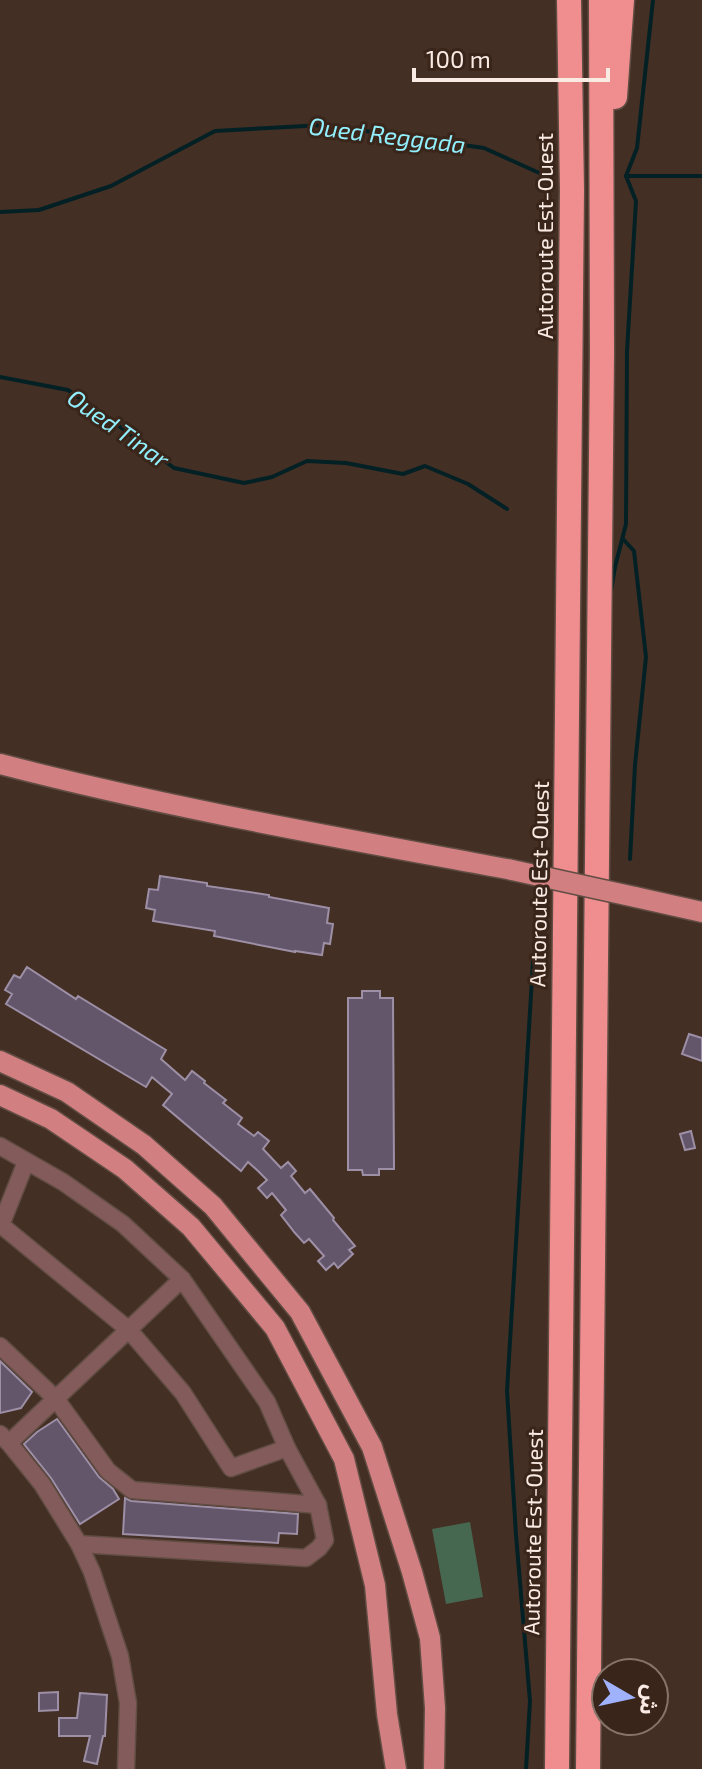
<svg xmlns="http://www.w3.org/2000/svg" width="702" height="1769" font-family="'Exo 2','Noto Sans Arabic',sans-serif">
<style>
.green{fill:#476850}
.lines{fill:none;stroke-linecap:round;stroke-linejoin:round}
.stream{stroke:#032125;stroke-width:4}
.building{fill:#63566b;stroke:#9d8fa6;stroke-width:2}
.minor-casing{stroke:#614d43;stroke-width:19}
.major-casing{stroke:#614d43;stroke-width:23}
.highway-casing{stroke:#614d43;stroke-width:27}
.minor{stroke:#845b5b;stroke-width:16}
.major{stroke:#d17f80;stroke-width:20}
.highway{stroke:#f08d8f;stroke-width:24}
.major-bridge-casing{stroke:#614d43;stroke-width:23;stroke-linecap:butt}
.major-bridge{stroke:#d17f80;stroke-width:20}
.labels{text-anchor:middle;stroke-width:6;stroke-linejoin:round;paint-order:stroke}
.street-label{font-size:22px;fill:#f9eae3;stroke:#39251a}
.water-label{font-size:24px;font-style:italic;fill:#92effd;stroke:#39251a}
</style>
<rect width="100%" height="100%" fill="#442f24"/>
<!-- green -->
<path class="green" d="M470 1522 483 1597 446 1604 432 1529Z"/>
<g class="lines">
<!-- stream -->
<g class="stream">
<path d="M626 176H702"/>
<path d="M0 212 39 210 111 186 215 131 324 125 484 148 546 176"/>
<path d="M0 377 68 390 111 420 174 468 244 483 272 477 307 461 346 463 403 474 425 466 468 484 507 509"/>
<path d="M623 539 634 551 646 657 635 765 630 859"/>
<path d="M611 591 615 567 626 524 627 351 636 201 626 176 637 148 653 0"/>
<path d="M526 1769 530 1701 516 1535 507 1391 533 962"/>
</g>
</g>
<!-- building -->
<g class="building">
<path d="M160 876 207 883V886L269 895V897L329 908 327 923 333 924 330 944 324 943 322 955 295 951V952L214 936 215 931 153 921 155 910 146 908 149 889 158 890Z"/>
<path d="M27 967 76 999 78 996 166 1050 161 1059 185 1080 192 1071 205 1081 204 1083 226 1100 223 1103 242 1118 238 1124 254 1136 258 1132 269 1141 263 1149 281 1168 288 1162 296 1171 291 1176 305 1193 310 1189 334 1218 333 1220 355 1246 349 1250 353 1254 338 1268 334 1263 326 1270 318 1261 324 1256 309 1239 304 1243 295 1233 281 1215 286 1210 272 1193 267 1198 258 1188 267 1180 257 1170 248 1162 241 1171 163 1105 172 1094 152 1077 146 1087 6 1004 12 994 5 990 14 975 20 978Z"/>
<path d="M362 991H380V998H393L394 1169H379V1175H363L362 1170H348V998H362Z"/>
<path d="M689 1034 702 1038V1061L682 1054Z"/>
<path d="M691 1131 695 1148 685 1150 680 1134Z"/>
<path d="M0 1361 32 1392 21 1408 0 1413Z"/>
<path d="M57 1419 99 1477 113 1489 119 1499 80 1524 51 1478 24 1444 37 1432Z"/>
<path d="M125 1498 131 1501 298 1514 297 1534 279 1533 278 1543 123 1534Z"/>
<path d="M58 1692V1710L39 1711V1693Z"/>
<path d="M80 1693 107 1695 105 1736H103L97 1764 84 1761 90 1736H59V1718H77Z"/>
</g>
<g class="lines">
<!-- minor casing -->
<g class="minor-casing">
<g id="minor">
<path d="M0 1146 63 1182 123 1224 182 1279 267 1402 287 1448 318 1505 325 1540 319 1548 306 1558 79 1544"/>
<path d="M26 1162 1 1225 129 1330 183 1393 231 1468 287 1448"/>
<path d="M0 1346 56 1399 108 1471 132 1490 318 1505"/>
<path d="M0 1434 9 1443 42 1484 79 1544 92 1572 120 1656 128 1703 126 1769"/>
<path d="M9 1443 182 1279"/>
</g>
</g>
<!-- major casing -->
<g class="major-casing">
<g id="major">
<path d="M0 764C169 808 341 838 512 870"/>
<path d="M635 897 702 912"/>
<path d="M0 1061 67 1092 144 1145 213 1206 300 1312 372 1447 412 1572 430 1638 435 1708 434 1769"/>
<path d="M0 1095 51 1119 125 1169 191 1227 275 1328 344 1459 375 1585 387 1714 396 1769"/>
</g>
</g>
<!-- highway casing -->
<g class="highway-casing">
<g id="highway">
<path d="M615 97 622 0"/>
<path d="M557 1769 572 190 569 0"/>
<path d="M588 1769 602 354 601 0"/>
</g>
</g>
<!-- minor -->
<use href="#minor" class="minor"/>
<!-- major -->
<use href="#major" class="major"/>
<!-- highway -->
<use href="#highway" class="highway"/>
<!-- major-bridge casing -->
<g class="major-bridge-casing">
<path id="major-bridge" d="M512 870 635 897"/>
</g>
<!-- major-bridge -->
<use href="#major-bridge" class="major-bridge"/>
</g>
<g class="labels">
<!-- street labels -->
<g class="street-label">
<text transform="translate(545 236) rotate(-90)" y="8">Autoroute Est-Ouest</text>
<text transform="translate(539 884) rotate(-89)" y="8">Autoroute Est-Ouest</text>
<text transform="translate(533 1532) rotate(-89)" y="8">Autoroute Est-Ouest</text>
</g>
<!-- water labels -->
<g class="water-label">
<text transform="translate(387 136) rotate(7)" y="8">Oued Reggada</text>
<text transform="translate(118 429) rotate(35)" y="8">Oued Tinar</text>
</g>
</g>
<!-- north arrow -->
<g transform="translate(630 1697) rotate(99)"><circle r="38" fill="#39251a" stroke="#86746a" stroke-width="2"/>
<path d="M0-6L14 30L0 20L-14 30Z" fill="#a1b2fd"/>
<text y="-12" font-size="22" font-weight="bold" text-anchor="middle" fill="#f9eae3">ش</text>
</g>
<!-- scale -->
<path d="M414 68v12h194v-12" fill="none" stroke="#f9eae3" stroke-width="4"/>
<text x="426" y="68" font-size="24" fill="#f9eae3" stroke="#39251a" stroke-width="6" paint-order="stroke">100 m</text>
</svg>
